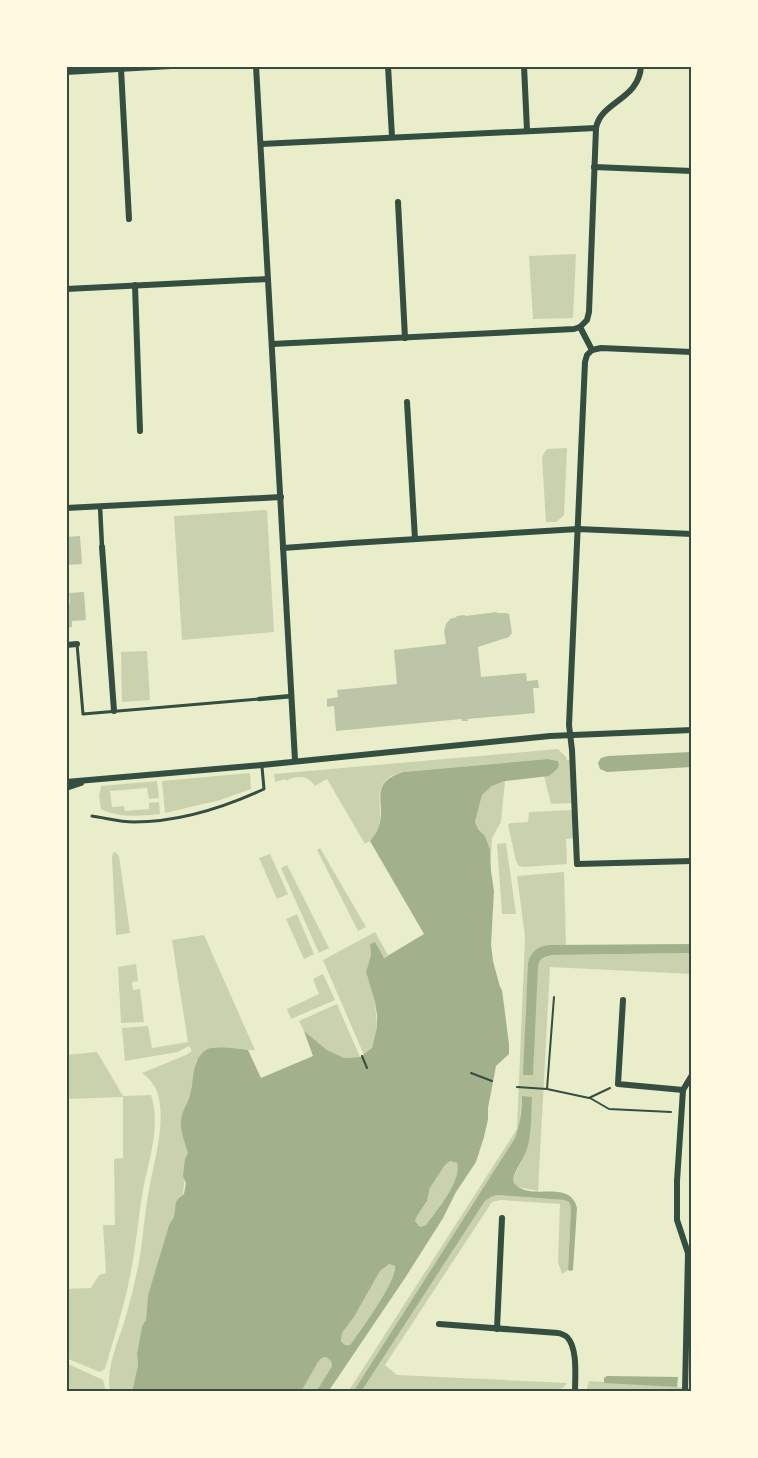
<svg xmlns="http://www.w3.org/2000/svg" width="758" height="1458" font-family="'Nunito Sans',sans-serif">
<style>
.green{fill:#cad2ad}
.water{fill:#a3b18a;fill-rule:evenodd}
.building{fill:#bcc5a7}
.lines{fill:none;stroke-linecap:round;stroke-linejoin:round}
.path{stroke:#344e41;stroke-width:2}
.service{stroke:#344e41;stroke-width:3}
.pedestrian{stroke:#344e41;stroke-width:4.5}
.minor{stroke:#344e41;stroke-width:6}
.neatline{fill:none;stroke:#344e41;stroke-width:2}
</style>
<rect width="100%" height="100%" fill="#e9edc9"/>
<!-- green -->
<g class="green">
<path d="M576 254 573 318 533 319 529 256Z"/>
<path d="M567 448 564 515 556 522H546L542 457 547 449Z"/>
<path d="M267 510 274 632 182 640 174 516Z"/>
<path d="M147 651 150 700 122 702 121 652Z"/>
<path d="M558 749 566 757 567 760H570L572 803 551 804 544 776H549L559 765 558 761 548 759 403 772C397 774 391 775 386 780 369 798 394 828 365 844L327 779 315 786C308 775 297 775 286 781L285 779 275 782 274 774Z"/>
<path d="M250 773 251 789 220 800 165 813 162 781Z"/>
<path d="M157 781 159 798 149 799 147 788 110 791 112 807 124 806 125 811 149 809V803L159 802 160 814C141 816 118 818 101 809L99 796 101 786Z"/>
<path d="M505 781 501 822 492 838 491 859 490 849 485 836 478 829 475 822 482 795 492 786Z"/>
<path d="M573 810 574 838 566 839 567 864 524 867 519 866 516 861 508 825 511 823 528 822 529 812Z"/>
<path d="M506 843 516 914H502L497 844Z"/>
<path d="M320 848 366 927 358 931 317 850Z"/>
<path d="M115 852 119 856 130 933 116 935 112 858 113 853Z"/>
<path d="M270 854 288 894 277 899 259 858Z"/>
<path d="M287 865 329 948 319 953 281 868Z"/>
<path d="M564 872 566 945C552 945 538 943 530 957L525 1019 538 962 542 959 552 955 692 953V974L550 967 538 1191 518 1187 514 1183 513 1178 526 1152 522 1096 519 1127 515 1138 353 1392H348L517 1129 525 937 517 876Z"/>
<path d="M297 914 314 954 304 959 286 919Z"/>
<path d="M375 932 388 955 383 958 375 943 370 944 371 955 366 972 375 1002 377 1027 372 1048 364 1055 323 960Z"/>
<path d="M204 935 255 1050 223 1049 215 1047 196 1061 190 1096 184 1110 185 1143 188 1153 183 1194C172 1202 177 1205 174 1216 174 1218 170 1223 169 1225L148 1295 146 1320 142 1326 137 1354 138 1365 132 1392H110C105 1365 121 1337 127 1312 133 1291 138 1270 141 1249 144 1229 145 1210 149 1190 154 1162 166 1123 158 1095 156 1086 149 1078 142 1073L186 1055 192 1051 189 1046 178 1052 125 1061 122 1028 148 1026 152 1048 188 1042 172 940Z"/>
<path d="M136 964 138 981 132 982 133 990 140 989 144 1022 121 1023 118 967Z"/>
<path d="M323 974 335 1000 291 1019 287 1009 319 994 313 979Z"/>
<path d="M337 1004 360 1057 344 1058 336 1055 327 1050 304 1031 299 1021Z"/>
<path d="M97 1052 123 1096 151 1095C161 1126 149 1159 143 1190 138 1219 136 1248 130 1276 124 1307 114 1338 105 1369L100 1372 66 1358V1289L91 1288 99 1275 106 1273 103 1225H115L114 1159 123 1158V1097L66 1099V1055Z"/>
<path d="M450 1161 457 1163C462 1182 437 1210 426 1225L420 1227 415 1221 417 1216 427 1201 430 1188 445 1165Z"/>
<path d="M497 1195 564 1200 569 1202 571 1208 568 1270 562 1274 558 1262 560 1204 501 1200 492 1202 385 1365 397 1375 567 1383 563 1388 540 1392H361L485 1201 491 1197Z"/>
<path d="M389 1264 395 1266C397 1282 360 1330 350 1345 346 1346 344 1345 341 1341L342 1333 354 1317 380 1271 386 1265Z"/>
<path d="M326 1357 331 1361 332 1366 316 1392H301L318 1362 322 1358Z"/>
<path d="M66 1363 103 1380 106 1392H66Z"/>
<path d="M589 1381 692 1388V1392H586Z"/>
</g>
<!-- water -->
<g class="water">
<path d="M692 752V767L607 772 600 769 598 763 601 758 608 756Z"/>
<path d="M548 759 558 761 559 765 557 769 549 776 505 781 492 786 482 795 475 822 478 829 485 836 490 849 491 871 494 891 491 945 493 961 500 987 502 990 509 1044V1054L496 1066 488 1108V1119L484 1137 476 1162 456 1192 443 1218 405 1278 328 1392H316L332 1366 331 1361 326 1357 322 1358 318 1362 301 1392H132L138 1365 137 1354 142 1326 146 1320 148 1295 169 1225C170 1223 174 1218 174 1216 177 1204 172 1202 184 1194L186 1183 183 1176 185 1159 188 1153C185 1143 180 1131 181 1120 182 1112 186 1106 189 1098 195 1082 190 1061 206 1050 212 1045 239 1049 248 1050L261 1078 313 1056 304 1031 327 1050 344 1058 360 1057 372 1048 377 1027V1015L375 1002 366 972 371 955 370 944 375 942 384 958 424 934 370 841C373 837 377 833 378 829 388 804 366 784 403 772ZM450 1161 457 1163C462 1181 437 1210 426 1225L420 1227 415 1221 417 1216 427 1201 430 1188 445 1165ZM389 1264 395 1266C397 1281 360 1331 350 1345 346 1346 344 1345 341 1341L342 1333 354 1317 380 1271Z"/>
<path d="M692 944V953L552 955C545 957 539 958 538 966L533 1075H523L528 963C531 951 538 946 550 945Z"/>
<path d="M522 1096 532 1097C531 1115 532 1135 526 1152 523 1159 518 1166 515 1173 513 1178 512 1181 516 1185 532 1201 570 1179 577 1208L573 1270 570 1271 568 1270 571 1208 569 1202 564 1200 497 1195 491 1197 485 1201 361 1392H353L515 1138C520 1124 522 1111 522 1096Z"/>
<path d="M607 1376 678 1377 677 1387 604 1383V1378Z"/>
</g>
<!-- building -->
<g class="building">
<path d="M80 536 82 564 68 565 66 555V537Z"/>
<path d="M84 592 86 620 72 621V627L66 628V603H70L69 593Z"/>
<path d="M497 612V613H506L509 614 512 633 509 637 478 647 481 677 526 673 527 681 538 680 539 688H533L535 713 467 719 468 721H462V719L336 731 334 706 327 707V699L338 697 337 690 397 684 394 650 446 644 444 631 446 624 450 619 457 617 456 616 465 615V616Z"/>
</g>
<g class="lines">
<!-- path -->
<g class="path">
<path d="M554 997 547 1089 589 1098 610 1088"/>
<path d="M362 1056 367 1068"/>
<path d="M471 1073 492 1081"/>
<path d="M517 1087 547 1089"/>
<path d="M590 1098 609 1109 671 1112"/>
</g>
<!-- service -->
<g class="service">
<path d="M77 644 83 714 259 699"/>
<path d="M92 816C106 818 120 822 134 822 178 822 223 808 264 789L262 767"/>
</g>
<!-- pedestrian -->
<g class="pedestrian">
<path d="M100 506 102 547"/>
<path d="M259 699 292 696"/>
</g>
<!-- minor -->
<g class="minor">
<path d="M256 66 295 760"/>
<path d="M388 66 392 137"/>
<path d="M524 66 527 130"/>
<path d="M641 66C639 100 601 101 596 128L589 312 587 320 580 327 592 350 587 355 585 362 569 725 572 750 577 864 692 861"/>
<path d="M121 69 129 219"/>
<path d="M66 72 171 66"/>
<path d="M261 144 596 128"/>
<path d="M594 167 692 171"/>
<path d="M398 202 405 338"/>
<path d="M135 285 140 431"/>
<path d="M66 289 268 279"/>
<path d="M272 344 574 329 580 327"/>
<path d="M592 350 601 348 692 352"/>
<path d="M407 402 415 539"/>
<path d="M66 508 281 497"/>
<path d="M102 547 114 711"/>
<path d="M283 548 352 543 578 529 692 534"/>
<path d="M66 645 77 644"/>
<path d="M66 782 262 765 550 736 692 730"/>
<path d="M66 788 81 783"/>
<path d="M623 1000 618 1084 683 1090"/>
<path d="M439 1324 558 1333C560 1333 566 1336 567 1337 578 1348 575 1377 575 1392"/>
<path d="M497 1329 502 1218"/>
<path d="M685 1392 688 1253 677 1220V1181L683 1090 692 1075"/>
</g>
</g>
<!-- border -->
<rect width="758" height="1458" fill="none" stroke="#fefae0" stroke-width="135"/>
<rect x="68" y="68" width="622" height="1322" class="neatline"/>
</svg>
